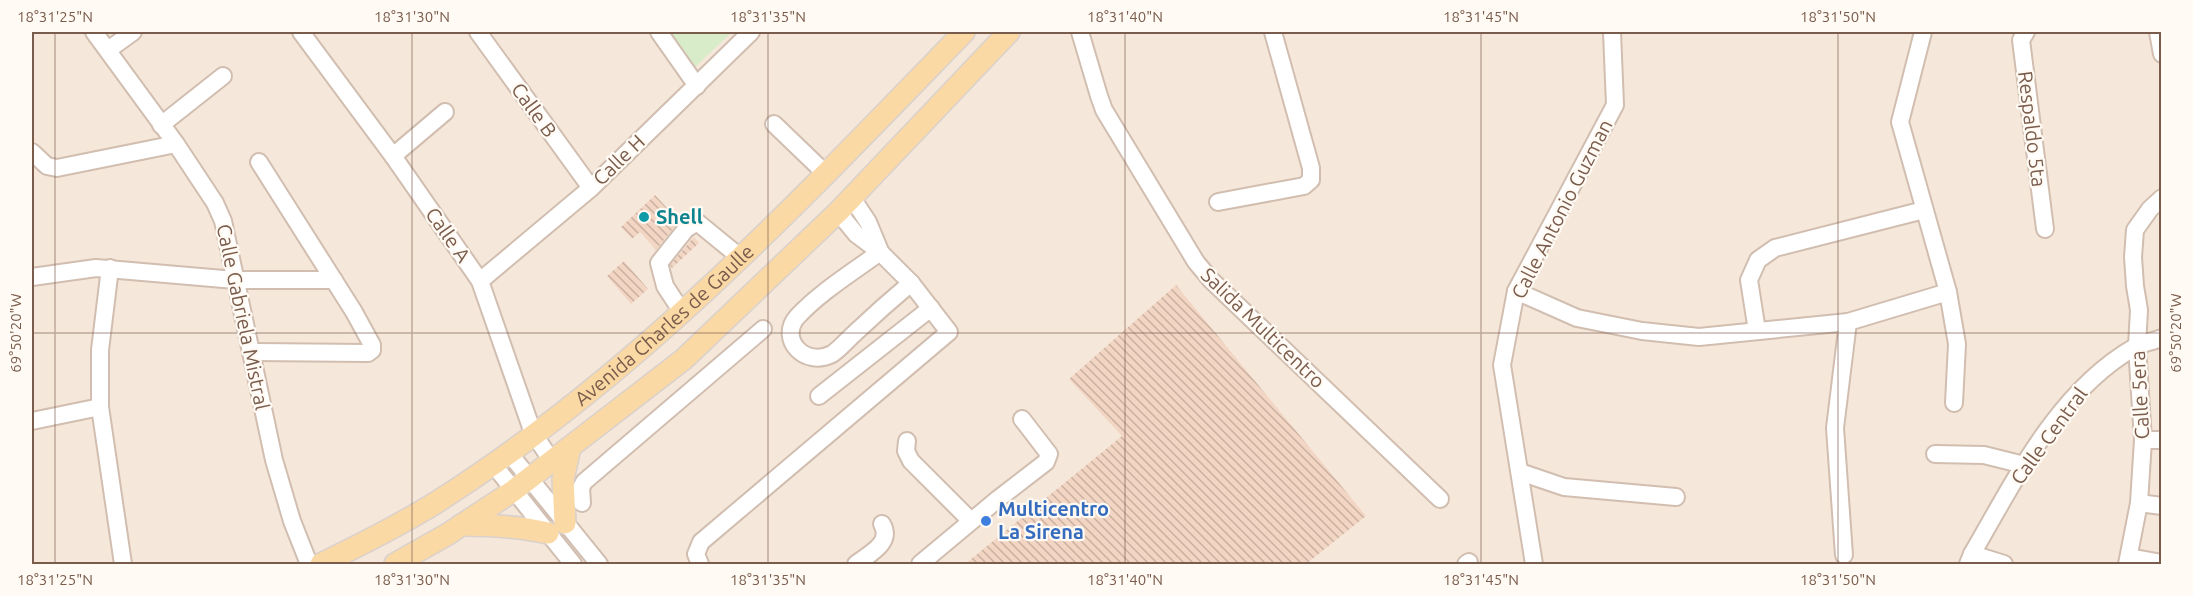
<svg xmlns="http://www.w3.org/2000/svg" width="2193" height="596" font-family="Ubuntu,sans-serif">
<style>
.residential{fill:#f5e8da}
.park{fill:#d8ecc9}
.building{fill:url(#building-back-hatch)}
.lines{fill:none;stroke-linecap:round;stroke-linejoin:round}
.minor-casing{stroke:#d1beb0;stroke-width:20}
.major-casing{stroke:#dad1cd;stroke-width:24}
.minor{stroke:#fff;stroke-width:16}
.major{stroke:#fbd9a5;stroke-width:21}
.ticks{fill:none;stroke:#7a5c4d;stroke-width:1.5;stroke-opacity:0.45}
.culture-dot{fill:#0f9aa8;stroke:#fffaf3;stroke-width:2}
.shop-dot{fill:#3f7fe0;stroke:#fffaf3;stroke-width:2}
.labels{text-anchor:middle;stroke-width:4.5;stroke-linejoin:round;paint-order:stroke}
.street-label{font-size:20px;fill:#7a5c4d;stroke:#fffaf3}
.culture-label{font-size:20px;font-weight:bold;fill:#0d838f;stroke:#fffaf3;text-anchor:start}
.shop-label{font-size:20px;font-weight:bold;fill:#366cbe;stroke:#fffaf3;text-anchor:start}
.neatline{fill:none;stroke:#7a5c4d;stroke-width:2}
.ticks-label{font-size:15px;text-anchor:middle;fill:#7a5c4d}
</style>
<defs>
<pattern id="building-back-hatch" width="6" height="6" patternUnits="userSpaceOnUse" patternTransform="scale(1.5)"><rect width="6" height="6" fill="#f3d5c3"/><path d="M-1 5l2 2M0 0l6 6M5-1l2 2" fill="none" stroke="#cab0a1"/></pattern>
</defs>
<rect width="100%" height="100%" fill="#fdf6ec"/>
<!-- residential -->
<rect class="residential" x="32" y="32" width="2129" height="532"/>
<!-- park -->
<path class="park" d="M669 32H732L695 67Z"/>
<!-- building -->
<g class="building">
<path d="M655 195 679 221 656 250 640 232 632 239 621 227Z"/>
<path d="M694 237 699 243 672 268 670 265Z"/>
<path d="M624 261 648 289 631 304 607 276Z"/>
<path d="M1176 285 1366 516 1306 564H965L1122 436 1069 379Z"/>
</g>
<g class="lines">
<!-- minor casing -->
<g class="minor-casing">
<g id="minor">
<path d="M94 32 176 144 215 203 223 221 274 460 292 521 309 564"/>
<path d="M301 32 393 156 480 281 533 433 552 461"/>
<path d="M478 32 591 188"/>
<path d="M659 32 697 86"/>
<path d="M1080 32 1099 96 1104 110 1196 262 1211 280 1440 499"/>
<path d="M1923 32 1900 122 1948 292 1957 344 1954 403"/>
<path d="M2026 32 2021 40 2045 229"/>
<path d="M2158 32 2162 54"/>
<path d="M108 50 133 32"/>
<path d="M774 124 826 174"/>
<path d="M161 125 223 76"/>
<path d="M32 152 47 166 57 168 176 144"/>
<path d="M393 156 445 112"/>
<path d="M852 198 868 222 880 251"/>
<path d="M1218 202 1304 186 1311 180V168L1273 32"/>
<path d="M880 252C853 272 820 292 797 317 778 339 805 368 832 354 840 349 848 339 856 332 874 315 892 299 911 283"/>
<path d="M110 268 100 350V407L123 564"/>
<path d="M32 277 96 268 235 280H334"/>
<path d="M480 281 591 188 751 32"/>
<path d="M1516 291 1577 318 1642 331 1699 337 1848 322 1948 292"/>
<path d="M682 312 665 286 659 263 686 229 697 222 741 258"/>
<path d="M1757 331 1749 280 1758 260 1775 248 1924 210"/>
<path d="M251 352 368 353 372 350V345L354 312 259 162"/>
<path d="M819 396 931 308"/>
<path d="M32 421 100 407"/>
<path d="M2143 440H2162"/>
<path d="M907 441 906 451 911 461 971 521"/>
<path d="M509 453 599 564"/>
<path d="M1935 454 1984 455 2024 465"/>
<path d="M493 464 573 564"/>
<path d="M1520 472 1564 487 1676 497"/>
<path d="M582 503 581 488 584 482 763 329"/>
<path d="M2139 503 2162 506"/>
<path d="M1972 554 2004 564"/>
<path d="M1844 555 1835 428 1848 322"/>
<path d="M2129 557 2162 563"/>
<path d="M700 564 696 554 701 542 949 332 911 283 880 252 856 234 838 212"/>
<path d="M856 564C869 554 893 543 882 524"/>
<path d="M920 564 998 499 1046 462 1049 454 1022 419"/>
<path d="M1466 564 1469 562"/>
<path d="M1534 564 1502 365 1516 291 1615 105 1612 32"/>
<path d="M1968 564 1972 554C2015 480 2058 391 2135 347 2143 343 2153 341 2162 338"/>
<path d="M2127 564 2139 503 2143 440 2137 346 2139 310 2135 286 2133 257 2135 230 2150 209 2162 198"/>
</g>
</g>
<!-- major casing -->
<g class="major-casing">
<g id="major">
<path d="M565 523 563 479 570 448"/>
<path d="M461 525C491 525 518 526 548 533"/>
<path id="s1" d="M321 564C360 545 400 525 437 502 637 375 800 201 964 32"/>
<path d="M395 564 448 534 513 491 684 359 838 212 1009 32"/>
</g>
</g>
<!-- minor -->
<use href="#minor" class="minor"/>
<!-- major -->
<use href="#major" class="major"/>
</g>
<!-- ticks -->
<path class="ticks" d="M55 32V564M412 32V564M768 32V564M1125 32V564M1481 32V564M1838 32V564M32 333H2162"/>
<!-- markers -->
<circle class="culture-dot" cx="644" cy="217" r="6"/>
<circle class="shop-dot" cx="986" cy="521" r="6"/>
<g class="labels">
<!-- street labels -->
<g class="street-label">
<text transform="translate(534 110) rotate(54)" y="7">Calle B</text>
<text transform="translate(2032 129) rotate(83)" y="7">Respaldo 5ta</text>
<text transform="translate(619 160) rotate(-44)" y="7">Calle H</text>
<text transform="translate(1562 209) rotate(-63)" y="7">Calle Antonio Guzman</text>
<text transform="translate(448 235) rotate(55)" y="7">Calle A</text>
<text transform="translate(243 317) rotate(78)" y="7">Calle Gabriela Mistral</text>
<text dy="7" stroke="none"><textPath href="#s1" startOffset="420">Avenida Charles de Gaulle</textPath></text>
<text transform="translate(1263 328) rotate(44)" y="7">Salida Multicentro</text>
<text transform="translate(2140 395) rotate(-93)" y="7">Calle 5era</text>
<text transform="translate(2049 436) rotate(-54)" y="7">Calle Central</text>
</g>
<!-- culture labels -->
<g class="culture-label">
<text x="656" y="224">Shell</text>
</g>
<!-- shop labels -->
<g class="shop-label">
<text x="998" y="516">Multicentro<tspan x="998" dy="23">La Sirena</tspan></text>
</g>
</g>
<!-- border -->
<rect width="2193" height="596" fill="none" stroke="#fffaf3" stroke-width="66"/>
<rect x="33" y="33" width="2127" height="530" class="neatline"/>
<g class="ticks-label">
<text x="55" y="22">18°31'25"N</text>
<text x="412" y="22">18°31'30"N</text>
<text x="768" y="22">18°31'35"N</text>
<text x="1125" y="22">18°31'40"N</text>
<text x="1481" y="22">18°31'45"N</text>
<text x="1838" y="22">18°31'50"N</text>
<text transform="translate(2176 333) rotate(-90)" y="5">69°50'20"W</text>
<text transform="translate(16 333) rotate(-90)" y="5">69°50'20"W</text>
<text x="55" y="585">18°31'25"N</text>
<text x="412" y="585">18°31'30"N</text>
<text x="768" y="585">18°31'35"N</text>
<text x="1125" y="585">18°31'40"N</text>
<text x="1481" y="585">18°31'45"N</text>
<text x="1838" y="585">18°31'50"N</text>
</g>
</svg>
